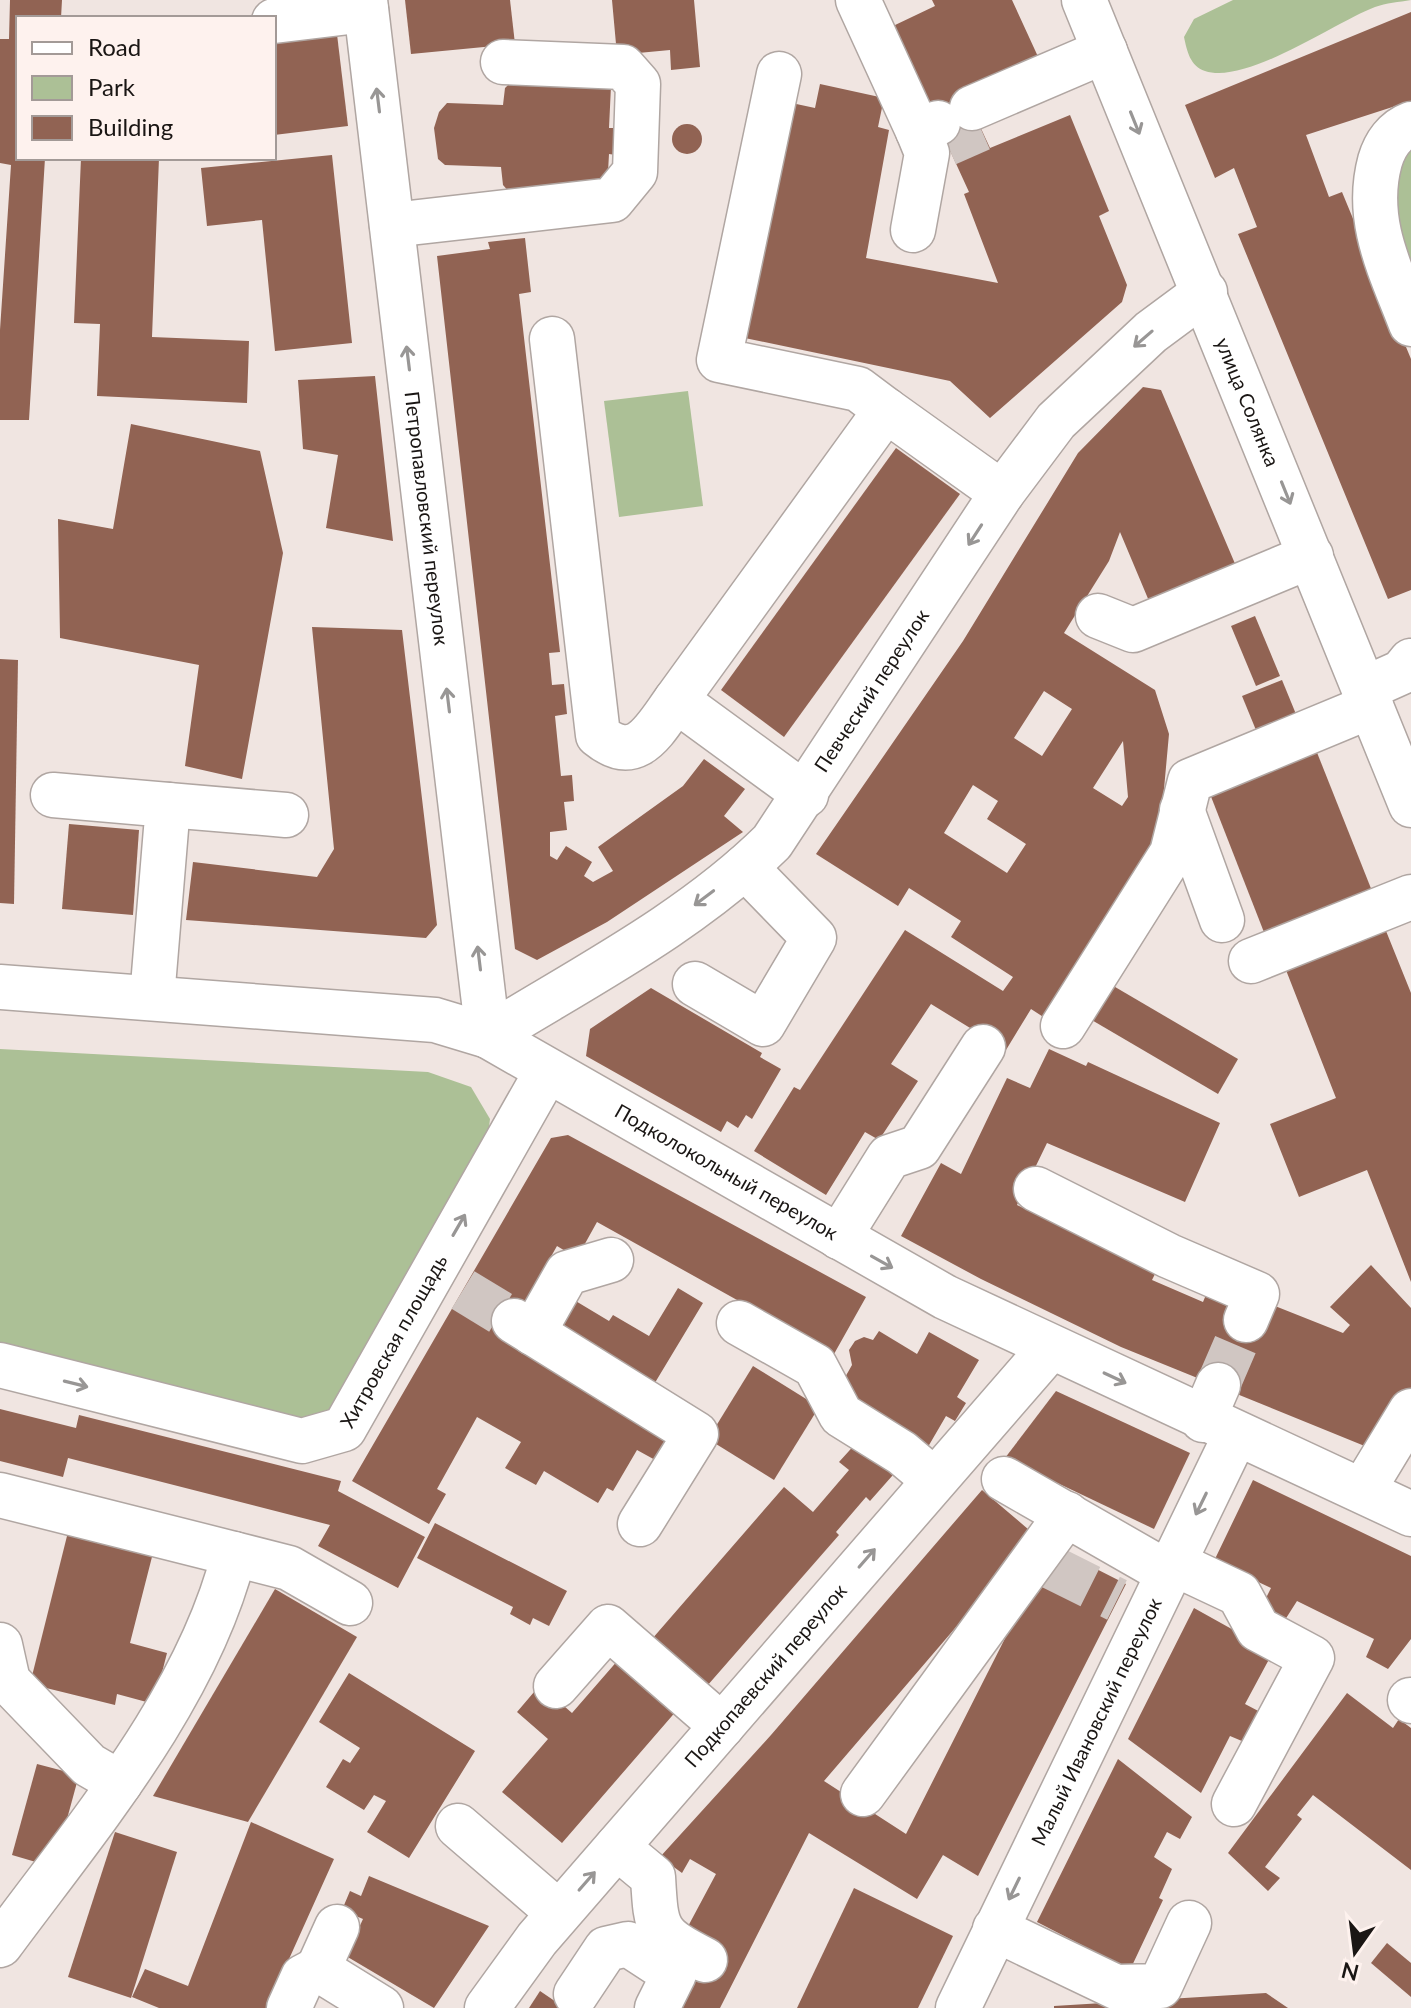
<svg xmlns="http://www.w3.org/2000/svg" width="1411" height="2008" font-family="Lato,sans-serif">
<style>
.green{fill:#acc096}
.building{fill:#916353;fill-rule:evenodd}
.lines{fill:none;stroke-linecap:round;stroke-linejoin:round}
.minor-tunnel{stroke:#d0c6c2;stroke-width:44;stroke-dasharray:44 22;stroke-linecap:butt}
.minor-casing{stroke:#b0a6a2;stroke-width:47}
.major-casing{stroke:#b0a6a2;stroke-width:47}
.minor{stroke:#fff;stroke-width:44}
.major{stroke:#fff;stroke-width:44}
.oneway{stroke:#989695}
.labels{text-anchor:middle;stroke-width:6;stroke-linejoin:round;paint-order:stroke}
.street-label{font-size:20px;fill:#1a1614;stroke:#fef2ee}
</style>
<rect width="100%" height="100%" fill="#f0e5e1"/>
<!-- green -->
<g class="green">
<path d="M1233 0H1411C1399 2 1386 3 1375 7 1335 22 1247 85 1205 71 1190 66 1187 51 1184 37L1194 19Z"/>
<path d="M1411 145V276C1399 226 1377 190 1411 145Z"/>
<path d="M688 391 703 506 619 517 604 401Z"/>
<path d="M0 1049 428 1072 471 1087 490 1119 488 1135 344 1405 304 1424 0 1346Z"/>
</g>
<!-- building -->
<g class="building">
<path d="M10 0H62L61 18H18V158H45L29 420H0V330L11 165 0 163V39H9Z"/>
<path d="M405 0H510L515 44 411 54Z"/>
<path d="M612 0H694L700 67 671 70 670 50 617 55Z"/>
<path d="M932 0H1012L1040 61 965 94 990 148 1070 115 1109 211 1099 216 1127 285 1122 302 990 418 950 381 740 337 787 102 815 108 820 84 884 98 878 127 889 130 866 258 998 283 964 194 969 192 893 26 935 6Z"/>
<path d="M1411 12V101L1306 135 1329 197 1342 192 1411 359V590L1388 599 1238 234 1257 227 1234 168 1215 178 1185 105Z"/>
<path d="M336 26 348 126 274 135V34Z"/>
<path d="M511 82 611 86 609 128H617L616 155 609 154 607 190 510 193 503 185 501 167 445 165 438 159 434 128 439 112 447 103 503 105 505 88Z"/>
<circle cx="687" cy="139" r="15"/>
<path d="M332 155 352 343 275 351 262 220 207 226 201 168Z"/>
<path d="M81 158H159L152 337 249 341 247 403 97 396 100 324 74 323Z"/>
<path d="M525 238 531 292 519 294 560 652 549 653 552 685 564 684 567 714 555 716 561 776 572 775 574 801 564 802 567 830 550 832V856L557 860 566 846 592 862 584 876 593 882 613 871 598 847 683 786 704 759 745 789 724 816 743 832 607 922 537 960 515 949 437 256 490 249 488 242Z"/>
<path d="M375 376 393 541 326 528 338 455 303 449 298 380Z"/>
<path d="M1143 387 1161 390 1236 566 1149 601 1120 532 1109 561 1064 633 1155 690 1169 734 1160 833 1048 1020 1031 1009 1006 1050 931 1004 891 1064 918 1081 879 1140 865 1132 826 1195 754 1151 794 1087 800 1090 905 930 1003 991 1013 977 951 937 961 921 909 888 898 906 816 854 963 641 1078 453ZM1044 691 1072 709 1042 756 1014 738ZM1123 741 1128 797 1122 806 1093 788ZM973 785 998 801 987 819 1026 844 1007 873 944 833Z"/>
<path d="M131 424 260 451 283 553 242 779 185 766 199 665 60 638 58 519 113 529Z"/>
<path d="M896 448 960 494 784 737 721 690Z"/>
<path d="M1255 616 1280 676 1256 686 1231 626Z"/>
<path d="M312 627 402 630 437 925 426 938 186 920 193 862 317 877 334 849Z"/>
<path d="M0 659 18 660 14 904 0 903Z"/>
<path d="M1282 680 1298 719 1258 735 1242 696Z"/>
<path d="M1316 750 1374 896 1267 940 1210 794Z"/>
<path d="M69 824 139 830 133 915 62 909Z"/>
<path d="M1384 926 1411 993V1282L1367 1170 1299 1197 1270 1124 1336 1098 1284 965Z"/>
<path d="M1110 984 1238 1059 1218 1094 1090 1019Z"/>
<path d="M651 988 762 1053 760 1057 781 1069 752 1119 746 1115 738 1128 727 1121 721 1132 586 1056 590 1029Z"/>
<path d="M1049 1049 1086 1066 1088 1062 1220 1123 1185 1202 1047 1143 1017 1205 1156 1272 1152 1280 1203 1302 1210 1285 1232 1294 1225 1311 1265 1328 1275 1306 1343 1333 1350 1325 1330 1307 1371 1265 1411 1308V1394L1372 1449 1121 1347 981 1279 901 1236 941 1163 961 1174 1007 1078 1030 1088Z"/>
<path d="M568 1135 866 1297 834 1354 597 1222 577 1258 557 1246 508 1332 674 1436 657 1461 637 1450 613 1491 607 1488 598 1503 544 1471 536 1485 505 1468 521 1442 477 1417 437 1489 446 1494 429 1524 352 1481 551 1138Z"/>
<path d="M678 1288 703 1303 653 1386 557 1328 574 1300 609 1321 613 1315 649 1336Z"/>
<path d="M879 1331 917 1354 929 1332 979 1360 957 1397 966 1403 955 1421 946 1416 925 1452 835 1395 852 1365 849 1350 855 1341 864 1337 873 1340Z"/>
<path d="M753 1366 819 1407 774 1480 708 1439Z"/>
<path d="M1056 1391 1190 1453 1154 1529 1005 1458Z"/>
<path d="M0 1409 76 1428 79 1415 341 1481 338 1491 425 1537 398 1588 318 1546 330 1525 68 1458 63 1477 0 1461Z"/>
<path d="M858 1441 900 1467 870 1501 866 1497 836 1532 839 1535 707 1686 652 1639 784 1487 813 1512 849 1470 839 1462Z"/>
<path d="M1253 1480 1411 1556V1639L1388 1669 1366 1657 1374 1639 1297 1601 1283 1623 1263 1604 1271 1588 1214 1561Z"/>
<path d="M982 1490 1035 1535 824 1781 906 1834 1030 1589 1038 1593 1059 1550 1126 1584 978 1876 943 1855 917 1899 809 1833 720 2008H681L712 1946 685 1932 716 1874 690 1859 682 1873 660 1857 771 1735Z"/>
<path d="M435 1523 567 1591 549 1626 533 1618 530 1625 510 1614 513 1607 417 1558Z"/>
<path d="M68 1532 153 1553 130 1643 167 1653 154 1704 117 1694 115 1705 30 1684Z"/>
<path d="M275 1589 357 1637 248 1822 153 1796Z"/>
<path d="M1194 1608 1273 1652 1245 1704 1264 1714 1249 1744 1230 1736 1201 1793 1128 1739Z"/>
<path d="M619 1659 678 1709 562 1843 502 1792 548 1739 517 1712 540 1685 572 1713Z"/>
<path d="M349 1673 475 1751 409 1858 367 1832 386 1801 374 1795 364 1810 326 1787 343 1759 350 1763 360 1748 319 1722Z"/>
<path d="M1347 1693 1393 1728 1399 1719 1411 1728V1870L1313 1795 1297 1815 1302 1819 1265 1867 1280 1878 1268 1891 1228 1853Z"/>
<path d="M1118 1759 1192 1817 1180 1839 1167 1832 1154 1857 1172 1869 1159 1898 1163 1900 1130 1970 1037 1922Z"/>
<path d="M37 1764 79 1775 58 1852 46 1865 12 1855Z"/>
<path d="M251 1822 334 1859 267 2008H159L132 1997 145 1969 188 1986Z"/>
<path d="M115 1832 177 1852 131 1998 68 1977Z"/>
<path d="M369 1876 489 1926 434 2008 346 1956 363 1919 342 1910 350 1891 361 1896Z"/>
<path d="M854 1888 953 1936 918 2008H797Z"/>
<path d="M1387 1943 1411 1963V1997L1371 1963Z"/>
<path d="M540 1991 565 2008H529Z"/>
<path d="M1266 1993 1288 2008H1054V2006Z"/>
</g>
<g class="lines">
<!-- minor-tunnel -->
<g class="minor-tunnel">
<path d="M947 144 981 129"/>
<path d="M463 1290 514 1321"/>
<path d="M1218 1385 1246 1320"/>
<path d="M1051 1567 1117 1600"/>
</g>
<!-- minor casing -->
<g class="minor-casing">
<g id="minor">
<path id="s1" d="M365 0 488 1036"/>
<path d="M858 0 918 131 938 123"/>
<path d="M274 21 366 10"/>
<path d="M779 74 719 360 858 389 886 410"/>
<path d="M972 108 1105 51"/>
<path d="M1411 124C1395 130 1385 144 1380 161 1364 220 1390 269 1411 324"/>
<path d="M392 225 612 200 635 172 638 84 623 67 503 62"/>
<path d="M913 230 927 153 918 131"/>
<path d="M552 339 598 735C637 767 654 730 676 700"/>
<path d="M1098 616 1133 630 1311 556"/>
<path d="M1364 689 1402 672 1411 661"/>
<path d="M53 795 168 805 152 998"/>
<path d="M806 795 676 700 886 410 1002 493"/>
<path d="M168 805 286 815"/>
<path d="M1182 810 1222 920"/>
<path d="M1251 961 1411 897"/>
<path d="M695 984 763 1024 814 938 745 867"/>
<path id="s2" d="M0 987 435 1020 488 1036 945 1297 1411 1514"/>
<path d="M1063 1026 1172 853 1190 781 1371 706"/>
<path id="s3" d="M488 1036C584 977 691 922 772 842L1002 493 1056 421 1151 332 1205 292"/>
<path d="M1036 1189 1169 1256 1257 1294 1246 1320"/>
<path d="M839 1237 889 1157 919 1147 983 1047"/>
<path d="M514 1321 696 1434 640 1524"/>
<path d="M739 1323 815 1366 841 1415 902 1453 934 1480"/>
<path d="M533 1333 567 1273 611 1260"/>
<path id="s4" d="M0 1365 302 1441 344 1429 547 1071"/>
<path d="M1203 1420 1218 1385"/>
<path d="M1004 1479 1168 1573"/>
<path d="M1363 1490 1411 1411"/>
<path d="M0 1495 234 1554C198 1698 87 1827 0 1945"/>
<path d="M234 1554 289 1568 350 1603"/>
<path d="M1173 1563 1239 1594 1258 1629 1312 1658 1234 1804"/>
<path d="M0 1645 8 1681 89 1765 120 1783"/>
<path d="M556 1686 608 1627 722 1726"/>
<path d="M1410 1700 1411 1701"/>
<path d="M863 1794 1067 1514"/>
<path d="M458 1826 559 1913"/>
<path d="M617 1847 653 1877C656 1931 656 1935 705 1960"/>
<path d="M337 1927 318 1969 381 2008"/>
<path d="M995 1929 1116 1987 1160 1986 1189 1923"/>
<path d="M576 1994 606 1949 628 1944 674 1974 657 2008"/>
<path d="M289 2008 303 1977 318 1969"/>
<path id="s5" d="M487 2008 537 1939 1050 1348"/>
<path id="s6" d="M958 2008 1236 1434"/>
</g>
</g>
<!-- major casing -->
<g class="major-casing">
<g id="major">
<path id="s7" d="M1084 0 1411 805"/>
</g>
</g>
<!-- minor -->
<use href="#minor" class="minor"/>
<!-- major -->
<use href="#major" class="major"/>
</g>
<!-- one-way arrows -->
<defs><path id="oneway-shaft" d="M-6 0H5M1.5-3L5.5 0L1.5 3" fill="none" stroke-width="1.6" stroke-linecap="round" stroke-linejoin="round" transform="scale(2)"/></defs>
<g class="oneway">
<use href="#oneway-shaft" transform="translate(378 100) rotate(-97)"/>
<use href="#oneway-shaft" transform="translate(1135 123) rotate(68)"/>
<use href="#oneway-shaft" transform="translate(1143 339) rotate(139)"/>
<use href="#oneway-shaft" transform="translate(408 358) rotate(-97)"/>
<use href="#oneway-shaft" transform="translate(1286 493) rotate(68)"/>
<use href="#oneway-shaft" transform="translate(975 535) rotate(123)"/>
<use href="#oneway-shaft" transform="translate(448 700) rotate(-97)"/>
<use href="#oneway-shaft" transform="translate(704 898) rotate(143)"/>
<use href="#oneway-shaft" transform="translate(479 958) rotate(-97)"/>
<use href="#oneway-shaft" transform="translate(459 1225) rotate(-60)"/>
<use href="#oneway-shaft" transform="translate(882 1262) rotate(29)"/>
<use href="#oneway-shaft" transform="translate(1115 1378) rotate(25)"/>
<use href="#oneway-shaft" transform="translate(76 1384) rotate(14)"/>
<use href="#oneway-shaft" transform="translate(1201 1504) rotate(116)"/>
<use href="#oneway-shaft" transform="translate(867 1558) rotate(-49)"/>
<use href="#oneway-shaft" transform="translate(587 1881) rotate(-49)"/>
<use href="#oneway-shaft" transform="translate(1014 1889) rotate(116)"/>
</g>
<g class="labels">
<!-- street labels -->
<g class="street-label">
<text dy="7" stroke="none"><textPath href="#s7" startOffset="434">улица Солянка</textPath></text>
<text dy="7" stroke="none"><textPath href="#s1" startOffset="522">Петропавловский переулок</textPath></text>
<text dy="7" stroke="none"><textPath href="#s3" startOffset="526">Певческий переулок</textPath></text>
<text dy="7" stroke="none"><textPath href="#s2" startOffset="766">Подколокольный переулок</textPath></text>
<text dy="7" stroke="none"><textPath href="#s4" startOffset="456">Хитровская площадь</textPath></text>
<text dy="7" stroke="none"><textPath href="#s5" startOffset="434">Подкопаевский переулок</textPath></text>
<text dy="7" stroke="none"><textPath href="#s6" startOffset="318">Малый Ивановский переулок</textPath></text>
</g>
</g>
<!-- legend -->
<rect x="16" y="16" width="260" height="144" fill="#fef2ee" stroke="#a39a97" stroke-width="2"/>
<rect x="32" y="42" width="40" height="12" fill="#ffffff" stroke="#a39a97" stroke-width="2"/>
<text x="88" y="56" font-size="24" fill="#1a1614">Road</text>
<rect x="32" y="76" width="40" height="24" fill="#acc096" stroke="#a39a97" stroke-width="2"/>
<text x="88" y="96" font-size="24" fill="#1a1614">Park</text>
<rect x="32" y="116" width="40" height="24" fill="#916353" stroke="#a39a97" stroke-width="2"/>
<text x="88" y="136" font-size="24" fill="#1a1614">Building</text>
<!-- north arrow -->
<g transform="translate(1355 1952) rotate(194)" stroke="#fef2ee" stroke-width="6" paint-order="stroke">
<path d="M0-6L14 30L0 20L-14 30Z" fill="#1a1614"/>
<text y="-12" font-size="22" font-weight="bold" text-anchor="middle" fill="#1a1614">N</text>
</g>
</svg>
